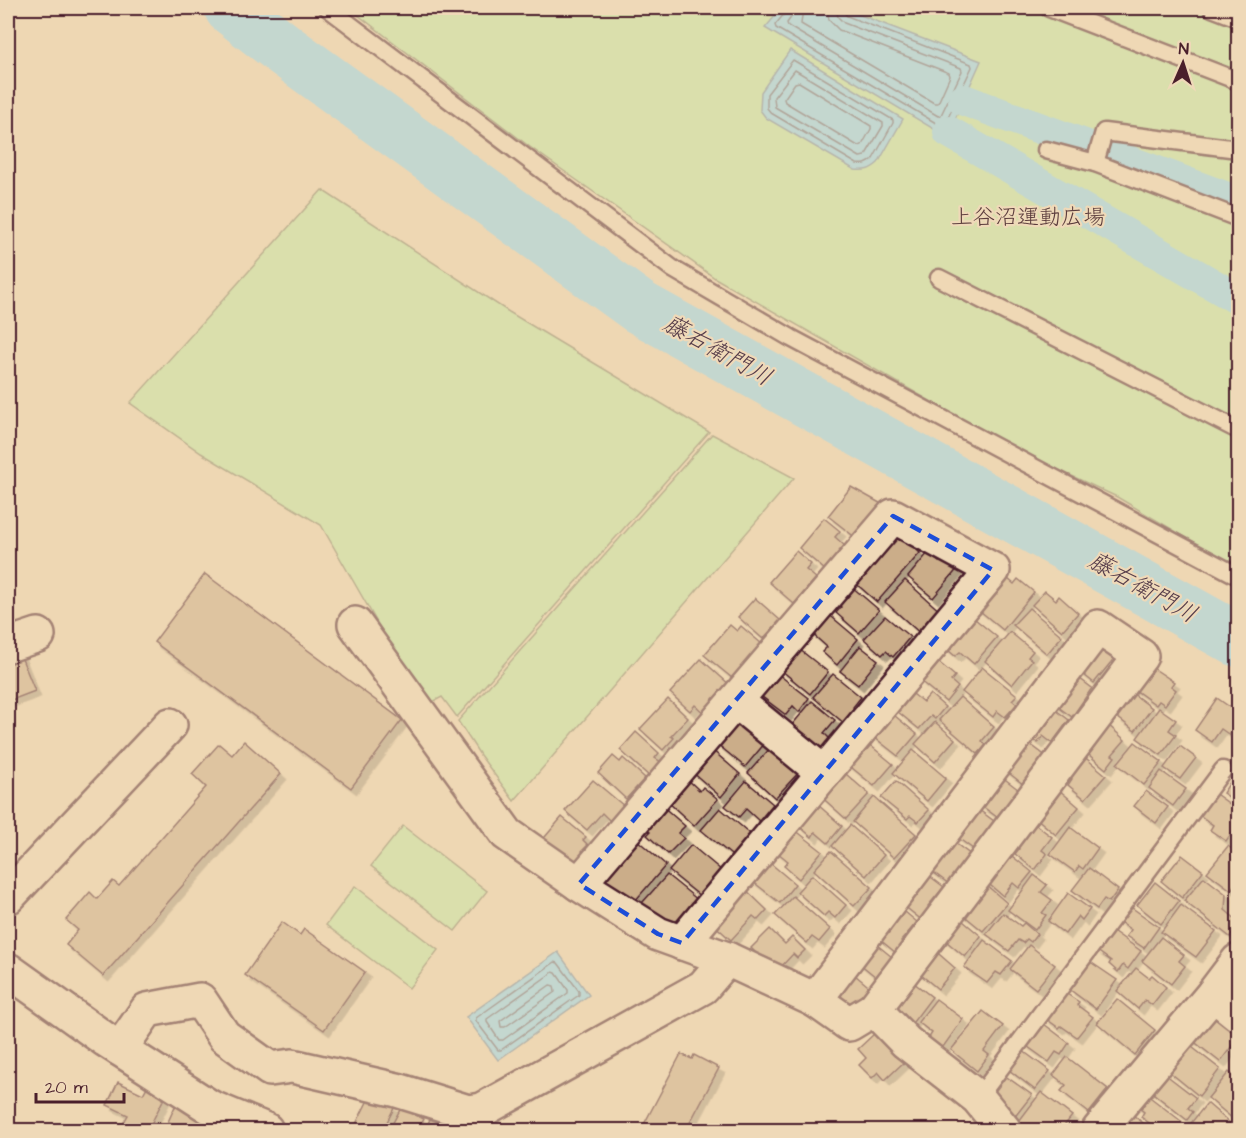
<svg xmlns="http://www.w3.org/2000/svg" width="1246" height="1138" font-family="'Architects Daughter','Klee One',sans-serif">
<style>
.green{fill:#c0e9a4;stroke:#858468;stroke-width:1.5}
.water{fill:#90d7f2;stroke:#748da2;stroke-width:1.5}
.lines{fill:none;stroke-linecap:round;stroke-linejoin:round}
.shore{stroke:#66697b;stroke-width:1.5}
.canal{stroke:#90d7f2;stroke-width:32}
.river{stroke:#90d7f2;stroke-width:54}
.building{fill:#cbad89;stroke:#4a1f2b;stroke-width:1.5;filter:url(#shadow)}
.service-casing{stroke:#4a1f2b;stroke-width:21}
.minor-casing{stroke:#4a1f2b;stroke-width:38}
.service{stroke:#efd9b8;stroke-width:16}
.minor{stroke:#efd9b8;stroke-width:33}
.marked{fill:none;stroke:#1d4ed8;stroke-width:4.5;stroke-dasharray:12 8;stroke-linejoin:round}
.labels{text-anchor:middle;stroke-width:4.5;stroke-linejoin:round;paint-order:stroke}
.park-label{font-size:22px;fill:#5c3d3d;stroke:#efd9b8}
.water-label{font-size:24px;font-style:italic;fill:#543b49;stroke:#efd9b8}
</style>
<defs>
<filter id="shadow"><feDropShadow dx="5.5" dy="5.5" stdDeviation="0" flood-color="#0004"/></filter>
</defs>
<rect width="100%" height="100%" fill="#eed7b3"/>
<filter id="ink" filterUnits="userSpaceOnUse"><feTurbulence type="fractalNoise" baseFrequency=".0167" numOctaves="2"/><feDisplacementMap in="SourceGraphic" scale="12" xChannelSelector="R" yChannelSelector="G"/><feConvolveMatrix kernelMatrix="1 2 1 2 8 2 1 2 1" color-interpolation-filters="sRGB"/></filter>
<g filter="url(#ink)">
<!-- green -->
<g class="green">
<path d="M349 8H1238V568L1117 497 1016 450 715 278 530 147Z"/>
<path d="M322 190 509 312 709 432 457 717 442 697 425 706 321 525 201 453 130 403Z"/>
<path d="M712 434 794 478 514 801 480 755 458 721Z"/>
<path d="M403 826 487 891 455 931 371 866Z"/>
<path d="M355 886 438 950 409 988 326 925Z"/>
</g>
<!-- water -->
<g class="water">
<path d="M782 8H842L981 61 947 137 765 28Z"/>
<path d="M790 50 903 119 878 163C870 170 865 171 855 170L766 118 760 110 761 92Z"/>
<path d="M558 952 589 995 498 1060 466 1017Z"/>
</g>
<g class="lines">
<!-- shore -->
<g class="shore">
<path d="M786 8 785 13 775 25 776 28 941 126H944L972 67 971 64 847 16 844 12 843 8"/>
<path d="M794 8 792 16 787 23 788 26 938 116 941 115 962 71 961 68 844 23 838 17 836 8"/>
<path d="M803 8 801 24 934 103H938L950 76 949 73 839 30 829 20 827 8"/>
<path d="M793 60 893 120V123L873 159C868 164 864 165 857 164L771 113 767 108V94Z"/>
<path d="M795 70 883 123V126L865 156 860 157 775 107 774 97Z"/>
<path d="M799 82 871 126V129L862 145 858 146 785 102 784 99 795 83Z"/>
<path d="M555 962 558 963 579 991V995L501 1050H498L476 1021V1018Z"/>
<path d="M553 972 556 973 568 990V993L503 1040H499L487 1022V1019Z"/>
<path d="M550 985 554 986 555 992 505 1027H501L500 1021Z"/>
</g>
<!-- canal -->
<g class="canal">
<path d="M964 100 1238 202"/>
<path d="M949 132 1238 299"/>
</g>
<!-- river -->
<path class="river" d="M231 8 286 51 639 307 1238 640"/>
</g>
<!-- building -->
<g class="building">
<path d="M851 487 887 507 856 538 828 516Z"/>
<path d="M824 518 840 531 835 537 845 546 825 570 799 548Z"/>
<path d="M896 531 920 553 877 602 853 581Z"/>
<path d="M796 551 811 564 806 570 816 578 794 604 769 582Z"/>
<path d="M928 553 939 562 945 555 959 567 933 598 908 577Z"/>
<path d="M1001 573 1014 584 1018 579 1034 592 1003 630 974 606Z"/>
<path d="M205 574 402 720 351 788 154 642Z"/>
<path d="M905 580 942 613 922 635 885 602Z"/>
<path d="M851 586 879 610 859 633 836 613 841 607 836 602Z"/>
<path d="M1045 591 1056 600 1059 596 1078 613 1062 631 1032 605Z"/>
<path d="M755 598 780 620 763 639 738 617Z"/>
<path d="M1029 608 1062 636 1047 654 1013 625Z"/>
<path d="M826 612 858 639 837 665 822 652 827 647 809 631Z"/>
<path d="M969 614 997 637 974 664 960 652 955 656 942 645Z"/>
<path d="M885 616 910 637 893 657 886 651 882 655 864 639Z"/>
<path d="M730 625 737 631 741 626 762 644 732 678 704 655Z"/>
<path d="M1010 632 1033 651 1028 657 1032 660 1012 685 985 661Z"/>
<path d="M1097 640 1116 656 1094 683 1074 667Z"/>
<path d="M860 646 878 660 858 685 840 671Z"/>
<path d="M799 649 828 672 810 694 781 670Z"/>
<path d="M20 654 35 691 9 701 8 659Z"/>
<path d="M701 659 731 686 706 715 695 705 690 711 670 693Z"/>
<path d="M936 660 955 676 951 681 958 687 946 702 919 680Z"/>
<path d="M1147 664 1174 682 1171 686 1176 690 1165 705 1159 701 1156 705 1131 687Z"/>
<path d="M982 667 1017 695 1012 700 1017 704 1005 717 997 711 993 717 962 692Z"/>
<path d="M774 671 809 698 799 712 793 706 786 715 757 693Z"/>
<path d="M1071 672 1092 688 1072 717 1050 701Z"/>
<path d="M833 674 861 697 853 707 857 710 845 724 813 697Z"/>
<path d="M1128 690 1152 708 1135 731 1117 717 1121 711 1116 707Z"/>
<path d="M913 694 923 702 930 694 945 707 935 719 931 716 919 729 898 712Z"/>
<path d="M960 697 994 727 982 741 986 745 978 754 939 720Z"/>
<path d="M1217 698 1238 713V731L1234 738 1221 729 1212 742 1195 730Z"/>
<path d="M668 699 688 718 671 736 674 738 663 750 640 729Z"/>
<path d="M812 701 835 720 824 733 830 739 820 751 791 726Z"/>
<path d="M1048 704 1069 720 1052 743 1043 736 1038 743 1025 733Z"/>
<path d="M1159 708 1176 720 1169 730 1176 735 1161 755 1137 738Z"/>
<path d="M889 711 917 734 898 756 870 734Z"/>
<path d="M735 719 765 743 745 767 716 743Z"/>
<path d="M935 722 955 739 935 762 915 744Z"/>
<path d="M1106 723 1125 740 1112 755 1115 757 1106 769 1083 750Z"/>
<path d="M636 732 659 753 655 758 661 762 649 776 620 750Z"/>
<path d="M1022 738 1047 757 1024 785 1000 766Z"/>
<path d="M244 741 281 774 103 976 66 945 78 930 66 920 90 892 97 899 113 881 119 886 206 787 192 774 219 744 232 755Z"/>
<path d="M865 741 893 764 874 786 846 763Z"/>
<path d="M1135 742 1162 762 1144 785 1117 764Z"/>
<path d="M773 745 801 770 775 798 748 773Z"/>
<path d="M1180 746 1196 758 1180 779 1164 768Z"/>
<path d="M711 749 740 774 721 797 691 771Z"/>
<path d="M913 750 946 778 927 801 893 773Z"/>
<path d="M1081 754 1106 775 1085 799 1068 785 1072 779 1065 773Z"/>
<path d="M613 756 620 762 623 758 645 778 626 799 598 773Z"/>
<path d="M839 768 869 794 846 819 817 793Z"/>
<path d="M1238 770V803L1223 793Z"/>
<path d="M1161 771 1186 789 1173 806 1149 788Z"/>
<path d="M997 773 1023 793 1001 820 975 801Z"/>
<path d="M686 778 700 791 703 787 718 799 694 826 666 800Z"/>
<path d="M593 780 624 806 611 822 602 813 587 830 565 811Z"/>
<path d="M746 781 773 804 759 821 746 809 739 817 725 806Z"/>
<path d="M896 781 929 810 918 822 910 816 907 819 881 798Z"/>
<path d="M1058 789 1079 807 1056 835 1035 817Z"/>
<path d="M1146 791 1168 807 1156 823 1134 806Z"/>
<path d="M1213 792 1238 810V824L1226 841 1210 830 1213 825 1198 814Z"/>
<path d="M874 797 916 834 894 858 853 822Z"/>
<path d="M660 804 685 826 678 833 684 838 668 854 647 835 650 832 642 825Z"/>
<path d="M817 804 842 826 828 843 815 832 812 837 799 826Z"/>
<path d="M975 807 998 824 977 852 950 832Z"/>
<path d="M720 808 754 837 736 859 701 830Z"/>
<path d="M562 817 586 837 583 840 588 845 582 851 586 855 577 865 562 852 556 859 539 844Z"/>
<path d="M1031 821 1052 837 1042 850 1047 854 1035 870 1015 854 1019 849 1012 844Z"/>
<path d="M850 825 884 855 866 876 832 846Z"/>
<path d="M790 826 822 851 799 879 784 866 788 861 772 848Z"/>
<path d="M1070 827 1098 848 1083 869 1079 866 1075 872 1050 854Z"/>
<path d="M947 837 971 855 949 884 925 866Z"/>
<path d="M636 839 666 865 628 909 598 883Z"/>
<path d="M691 845 721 870 700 896 669 871Z"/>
<path d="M1228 846 1238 854V880L1231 890 1207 872Z"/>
<path d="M831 851 872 887 854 906 814 870Z"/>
<path d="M1007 852 1032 872 1019 888 1013 883 1003 896 984 880Z"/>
<path d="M1182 855 1203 871 1182 898 1161 881Z"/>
<path d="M763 857 795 884 780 903 747 877Z"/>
<path d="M1089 868 1118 890 1109 902 1104 899 1097 909 1072 890Z"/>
<path d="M923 871 944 887 928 906 932 910 923 921 898 901Z"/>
<path d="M667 875 698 900 680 921H662L642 903Z"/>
<path d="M812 875 846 905 835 918 828 912 824 916 797 892Z"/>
<path d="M1034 875 1047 885 1041 892 1052 900 1042 913 1046 915 1035 930 1008 910Z"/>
<path d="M1204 877 1226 894 1225 910 1238 921V926L1230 937 1184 901Z"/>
<path d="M1155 882 1179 901 1161 924 1137 905Z"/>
<path d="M985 884 1007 903 983 931 961 913Z"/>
<path d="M742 886 767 910 758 920 753 916 731 940 710 921Z"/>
<path d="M1068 893 1090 909 1082 920 1078 916 1065 934 1048 921Z"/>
<path d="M793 896 830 929 819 942 812 937 807 943 775 915Z"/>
<path d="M1128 905 1159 927 1144 948 1126 936 1131 930 1117 920Z"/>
<path d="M1181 905 1216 931 1196 957 1161 932Z"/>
<path d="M898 906 917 922 901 941 904 944 896 953 873 934Z"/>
<path d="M1003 913 1021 926 1024 923 1037 934 1031 942 1027 939 1023 943 1018 940 1009 951 986 934Z"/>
<path d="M957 916 981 936 965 957 940 936Z"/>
<path d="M282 922 300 935 304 929 365 972 324 1030 245 975Z"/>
<path d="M770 929 785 944 792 937 805 950 797 958 793 954 779 969 772 962 769 966 751 948Z"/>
<path d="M1110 929 1141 951 1128 969 1123 965 1118 972 1109 964 1111 961 1096 950Z"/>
<path d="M1161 937 1184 955 1179 961 1185 966 1171 984 1142 961Z"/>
<path d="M984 940 1012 961 1001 975 996 972 987 983 964 967Z"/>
<path d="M876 944 892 957 876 977 854 959Z"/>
<path d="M1029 945 1055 965 1036 989 1010 969Z"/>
<path d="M932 948 955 968 938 989 914 969Z"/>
<path d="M1089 961 1117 980 1096 1009 1069 989Z"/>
<path d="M1136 968 1149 978 1152 975 1166 987 1152 1005 1145 1000 1138 1009 1117 991Z"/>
<path d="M849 970 873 990 857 1008 850 1002 842 1012 825 997Z"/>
<path d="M909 979 932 997 910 1026 893 1013 902 1000 897 996Z"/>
<path d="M1064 992 1079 1002 1077 1005 1093 1017 1077 1037 1061 1026 1059 1028 1045 1018Z"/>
<path d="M936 999 963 1019 938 1054 925 1044 932 1033 918 1022Z"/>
<path d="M1117 999 1155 1030 1135 1055 1097 1023Z"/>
<path d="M1208 1008 1238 1032V1038L1220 1062 1187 1036Z"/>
<path d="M983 1011 1003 1026 984 1051 989 1055 977 1071 951 1050Z"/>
<path d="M1040 1021 1069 1043 1061 1055 1056 1052 1049 1062 1024 1044Z"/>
<path d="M875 1033 904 1062 885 1080 878 1072 872 1078 859 1065 866 1058 858 1049Z"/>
<path d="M1188 1044 1220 1069 1199 1096 1167 1070Z"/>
<path d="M1023 1051 1050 1071 1035 1090 1009 1070Z"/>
<path d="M681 1054 692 1059 694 1055 719 1068 686 1130H641Z"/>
<path d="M1067 1057 1108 1089 1089 1113 1061 1091 1066 1085 1053 1075Z"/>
<path d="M1161 1071 1196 1098 1188 1108 1193 1112 1187 1120 1148 1089Z"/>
<path d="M1229 1072 1238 1080V1123L1208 1098Z"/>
<path d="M1004 1075 1032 1095 1013 1119 990 1094Z"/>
<path d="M118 1082 143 1094 148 1085 166 1094 148 1130H140L124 1122 128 1115 107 1105Z"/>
<path d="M1142 1091 1185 1124 1179 1130H1159L1141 1117 1144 1112 1133 1103Z"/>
<path d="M1041 1092 1072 1116 1061 1130H1023L1016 1125Z"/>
<path d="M370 1096 394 1108 383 1130H353Z"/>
<path d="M1207 1103 1238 1130H1200L1191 1123Z"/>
<path d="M176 1104 209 1119 204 1130H185L168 1122Z"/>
<path d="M401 1108 424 1119 418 1130H389Z"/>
<path d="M1133 1115 1152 1130H1121Z"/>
<path d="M431 1117 454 1127 453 1130H425Z"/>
</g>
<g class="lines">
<!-- service casing -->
<g class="service-casing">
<g id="service">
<path d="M328 8 673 269 791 338 1238 576"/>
<path d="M1049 8 1238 81"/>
<path d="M1212 8 1238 18"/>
<path d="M1046 150 1095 163 1238 218"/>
<path d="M1095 163 1104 132 1238 149"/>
<path d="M939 278 1238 430"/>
<path d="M978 1098 1223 770"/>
</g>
</g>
<!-- minor casing -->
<g class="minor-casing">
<g id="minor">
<path d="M355 624 507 834 579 884 658 934 727 959 815 1000 849 1024 874 1009 906 1042 978 1098 1004 1130"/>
<path d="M8 645 38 635"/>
<path d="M736 701 824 773"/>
<path d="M579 884 893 516 993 570 682 943"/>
<path d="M8 897 170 725"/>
<path d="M8 970 106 1040 210 1107 266 1130"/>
<path d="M1213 994 1238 1014"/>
<path d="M815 1000 1098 627 1141 656 874 1009"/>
<path d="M120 1049 147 1010 200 1000 224 1036 270 1069 292 1066 397 1090 468 1112 482 1110 703 987 727 959"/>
<path d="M1099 1130 1213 994 1238 961"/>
</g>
</g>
<!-- service -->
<use href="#service" class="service"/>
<!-- minor -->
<use href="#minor" class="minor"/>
</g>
</g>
<!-- marked area -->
<path d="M0 0H1246V1138H0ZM893 516 993 570 682 943 658 934 579 884Z" fill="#eed7b3" fill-opacity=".55" fill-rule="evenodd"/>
<path class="marked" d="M893 516 993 570 682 943 658 934 579 884Z"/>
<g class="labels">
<!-- park labels -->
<g class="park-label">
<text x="1028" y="224">上谷沼運動広場</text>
</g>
<!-- water labels -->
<g class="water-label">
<text transform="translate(718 350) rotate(29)" y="8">藤右衛門川</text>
<text transform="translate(1143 587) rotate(29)" y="8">藤右衛門川</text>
</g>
</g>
<!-- margin -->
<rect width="1246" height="1138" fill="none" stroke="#efd9b8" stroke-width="30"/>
<rect x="15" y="15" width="1216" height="1108" fill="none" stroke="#4a1f2b" stroke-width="2" filter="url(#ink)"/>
<!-- north arrow -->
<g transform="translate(1183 63) rotate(3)" stroke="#efd9b8" stroke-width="4.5" paint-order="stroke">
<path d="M0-4.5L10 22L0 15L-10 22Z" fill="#4a1f2b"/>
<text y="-9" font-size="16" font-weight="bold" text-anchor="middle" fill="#4a1f2b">N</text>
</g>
<!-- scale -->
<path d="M36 1093v9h88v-9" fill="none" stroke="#4a1f2b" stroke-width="3"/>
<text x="45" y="1093" font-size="18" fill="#4a1f2b" stroke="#efd9b8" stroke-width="4.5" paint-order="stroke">20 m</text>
</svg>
